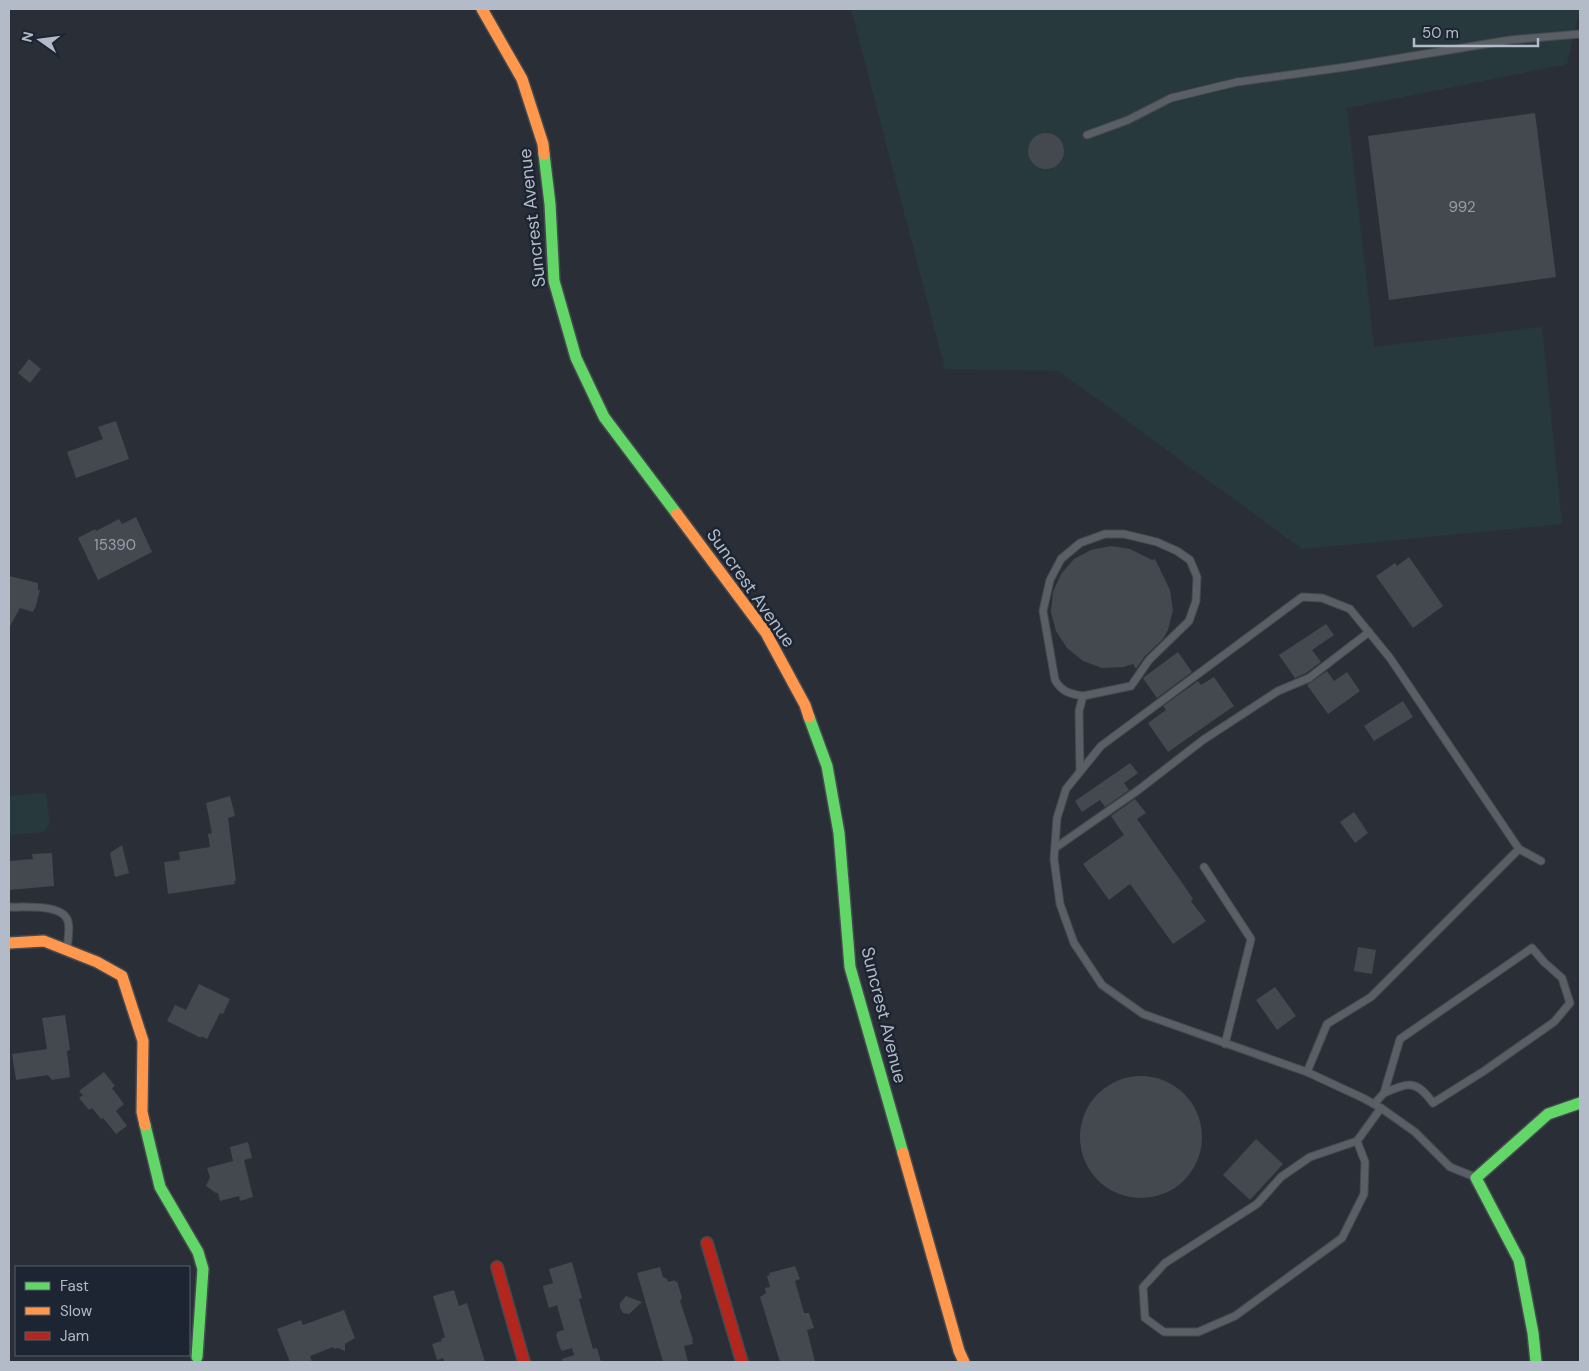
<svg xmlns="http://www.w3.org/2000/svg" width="1589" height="1371" font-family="'DM Sans',sans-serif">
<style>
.green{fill:#27393d}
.building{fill:#44484f}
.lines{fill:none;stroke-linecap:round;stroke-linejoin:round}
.lane-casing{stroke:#464a50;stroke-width:9}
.fast-casing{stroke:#464a50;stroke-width:14}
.slow-casing{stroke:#464a50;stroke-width:14}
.jam-casing{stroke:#464a50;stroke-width:14}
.lane{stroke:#5a5e65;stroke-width:7}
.fast{stroke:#63d668;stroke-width:11}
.slow{stroke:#ff974d;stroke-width:11}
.jam{stroke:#b3261e;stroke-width:11}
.labels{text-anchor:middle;stroke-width:5;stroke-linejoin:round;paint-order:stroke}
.number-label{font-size:15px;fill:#989eaa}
.street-label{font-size:18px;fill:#b4bbc8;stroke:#1d2532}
</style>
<rect width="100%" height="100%" fill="#2a2f37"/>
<!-- green -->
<g class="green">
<path d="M851 9H1580L1567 64 1347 108 1374 347 1542 327 1562 524 1302 549 1059 371 945 369Z"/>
<path d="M46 793 50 824 43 832 9 835V796Z"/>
</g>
<!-- building -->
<g class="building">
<path d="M1535 113 1556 277 1389 300 1368 136Z"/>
<circle cx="1046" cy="151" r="18"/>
<path d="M29 359 41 369 30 383 18 373Z"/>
<path d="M116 421 129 459 76 478 67 452 103 439 98 427Z"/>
<path d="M136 517 152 552 98 580 78 538 95 529 96 531 119 519 122 524Z"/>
<path d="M1111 546 1130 549 1152 560 1155 559 1170 590 1173 610 1168 630 1163 639 1145 656 1136 669 1133 664 1123 667 1102 668 1083 661 1067 648 1056 631 1051 612 1053 592 1061 574 1074 559 1091 550Z"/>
<path d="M1409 557 1443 606 1413 628 1376 576 1395 563 1397 566Z"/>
<path d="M9 576 38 583V590H40L35 609H34L33 612 20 608 9 628Z"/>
<path d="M1326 624 1334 635 1312 650 1321 662 1306 673 1295 678 1279 655Z"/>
<path d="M1178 652 1192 672 1157 698 1143 678Z"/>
<path d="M1327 671 1334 681 1347 672 1360 691 1328 714 1307 685Z"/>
<path d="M1214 677 1234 706 1168 752 1148 723 1166 710 1163 706 1198 681 1201 685Z"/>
<path d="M1403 701 1413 717 1374 741 1364 726Z"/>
<path d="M1130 763 1138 773 1124 783 1129 790 1105 807 1100 800 1082 812 1075 801Z"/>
<path d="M230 796 235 816 228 818 236 881H234L235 884 168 894 164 862 180 860 179 852 210 847 208 834 212 833 206 803Z"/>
<path d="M1135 799 1146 813 1137 819 1185 887 1193 899 1191 901 1206 921 1173 944 1130 884 1109 900 1083 864 1124 835 1111 816Z"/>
<path d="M1354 812 1368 833 1355 843 1340 822Z"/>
<path d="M122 845 129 873 115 877 110 853Z"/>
<path d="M52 853 54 886 9 890V861L33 859 32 854Z"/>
<path d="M1358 947 1376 950 1372 974 1354 971Z"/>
<path d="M199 984 230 999 223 1014 220 1013 207 1039 201 1036V1038L167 1021 175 1005 186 1010Z"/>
<path d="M1275 987 1296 1016 1277 1030 1256 1000Z"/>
<path d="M65 1015 70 1050 67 1051 70 1077 52 1080 48 1075 16 1080 12 1054 47 1049 42 1018Z"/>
<path d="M104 1072 115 1086 112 1088 124 1104 116 1111 127 1126 116 1134 103 1118 101 1119 92 1108 89 1110 79 1098 83 1095 79 1091Z"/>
<circle cx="1141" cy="1137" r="61"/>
<path d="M1256 1139 1283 1164 1250 1200 1223 1175Z"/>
<path d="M248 1142 252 1158 244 1160 253 1197 240 1201 239 1196 220 1201 218 1193H216L206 1186 210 1177 207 1168 233 1161 230 1147Z"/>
<path d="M572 1262 582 1298 579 1299 586 1325 593 1349 597 1348 601 1362H562V1359L574 1355 572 1348 562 1351 560 1348 556 1335 557 1334V1332L564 1330 557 1305 549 1308 543 1288V1286L553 1283 549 1269Z"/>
<path d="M795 1266 800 1279 795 1281 804 1313H809L814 1328 807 1330 815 1362H780L760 1297 766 1293 765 1288 770 1287 767 1276 770 1275 769 1273Z"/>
<path d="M660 1267 663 1277 667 1279 668 1282 675 1280V1282L677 1281 682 1298 680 1301 693 1340H692L693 1344 684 1346 688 1362H663L637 1273Z"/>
<path d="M454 1290 459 1306 467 1303 485 1362H444L443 1358 437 1360 432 1344 442 1341 441 1339 445 1337 433 1296Z"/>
<path d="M626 1296 642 1302 629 1314 623 1313 620 1308V1303Z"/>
<path d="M344 1310 355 1338 345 1344V1351L338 1348 334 1349 333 1347 310 1356 312 1362H290L277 1329 301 1320 303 1325Z"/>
</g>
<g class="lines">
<!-- lane casing -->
<g class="lane-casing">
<g id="lane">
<path d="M1087 135 1128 120 1171 98 1237 82 1346 67 1510 40 1580 34"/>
<path d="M1080 771 1079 711 1083 696 1131 686 1149 660 1189 621 1196 601 1197 577 1190 560 1177 551 1157 542 1124 534H1105L1080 543 1061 559 1050 580 1043 611 1055 680C1062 692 1070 694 1083 696"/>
<path d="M1055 848 1137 791 1203 740 1278 691 1309 678 1369 632"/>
<path d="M1204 867 1251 939 1225 1044"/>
<path d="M9 907C24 908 62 903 68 921 70 929 68 941 67 949"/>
<path d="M1307 1072 1327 1024 1371 997 1519 849"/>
<path d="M1374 1104 1384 1093 1400 1039 1532 948 1544 962 1562 978 1570 1003 1554 1022 1484 1071 1433 1103C1416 1080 1410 1082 1384 1093"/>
<path d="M1357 1141 1365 1162 1364 1194 1342 1238 1235 1316 1198 1332H1164L1145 1318 1143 1287 1165 1263 1257 1204 1281 1177 1310 1157 1357 1141 1381 1108"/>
<path d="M1475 1177 1450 1167 1415 1132 1381 1108 1363 1098 1307 1072 1143 1014 1102 985 1074 943 1060 904 1054 859 1057 818 1066 789 1101 746 1302 597 1322 598 1350 609 1390 658 1519 849 1541 861"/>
</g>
</g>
<!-- fast casing -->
<g class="fast-casing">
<g id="fast">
<path d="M544 154 550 204 554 281 576 358 604 417 677 514"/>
<path d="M809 717 827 766 839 833 850 967 903 1153"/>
<path d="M145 1125 160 1187 198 1252 203 1269 197 1357"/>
<path d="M1536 1362 1533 1333 1519 1260 1476 1178 1548 1114 1580 1103"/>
</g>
</g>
<!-- slow casing -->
<g class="slow-casing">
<g id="slow">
<path d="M482 9 522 79 543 144 544 154"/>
<path d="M677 514 766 633 805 705 809 717"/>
<path d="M9 943 44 941 97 962 122 976 143 1041 142 1112 145 1125"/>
<path d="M903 1153 959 1351 964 1362"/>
</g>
</g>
<!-- jam casing -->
<g class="jam-casing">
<g id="jam">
<path d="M707 1243 742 1362"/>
<path d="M497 1267 524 1362"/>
</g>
</g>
<!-- lane -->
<use href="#lane" class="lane"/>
<!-- fast -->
<use href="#fast" class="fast"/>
<!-- slow -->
<use href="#slow" class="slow"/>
<!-- jam -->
<use href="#jam" class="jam"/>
</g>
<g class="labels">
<!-- number labels -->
<g class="number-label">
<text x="1462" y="212">992</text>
<text x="115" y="550">15390</text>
</g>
<!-- street labels -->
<g class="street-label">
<text transform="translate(532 218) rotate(-96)" y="6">Suncrest Avenue</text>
<text transform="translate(751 588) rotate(55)" y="6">Suncrest Avenue</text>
<text transform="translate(884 1015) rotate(76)" y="6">Suncrest Avenue</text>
</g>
</g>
<!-- border -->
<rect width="1589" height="1371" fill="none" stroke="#b4bbc8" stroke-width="20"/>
<!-- legend -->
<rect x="15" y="1266" width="175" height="90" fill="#1d2532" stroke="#59616e"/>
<rect x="25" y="1282" width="25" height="8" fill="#63d668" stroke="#59616e"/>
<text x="60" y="1291" font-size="15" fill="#b4bbc8">Fast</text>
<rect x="25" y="1307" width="25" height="8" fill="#ff974d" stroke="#59616e"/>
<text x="60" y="1316" font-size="15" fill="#b4bbc8">Slow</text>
<rect x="25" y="1332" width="25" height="8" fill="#b3261e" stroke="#59616e"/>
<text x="60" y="1341" font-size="15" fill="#b4bbc8">Jam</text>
<!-- north arrow -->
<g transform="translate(40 40) rotate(284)" stroke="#1d2532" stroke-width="4" paint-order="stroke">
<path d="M0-4L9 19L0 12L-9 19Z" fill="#b4bbc8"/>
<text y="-8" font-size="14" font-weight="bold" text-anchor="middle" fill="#b4bbc8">N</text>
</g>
<!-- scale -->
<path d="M1414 38v8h124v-8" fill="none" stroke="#b4bbc8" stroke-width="2.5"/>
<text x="1422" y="38" font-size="15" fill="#b4bbc8" stroke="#1d2532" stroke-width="4" paint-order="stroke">50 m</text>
</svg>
